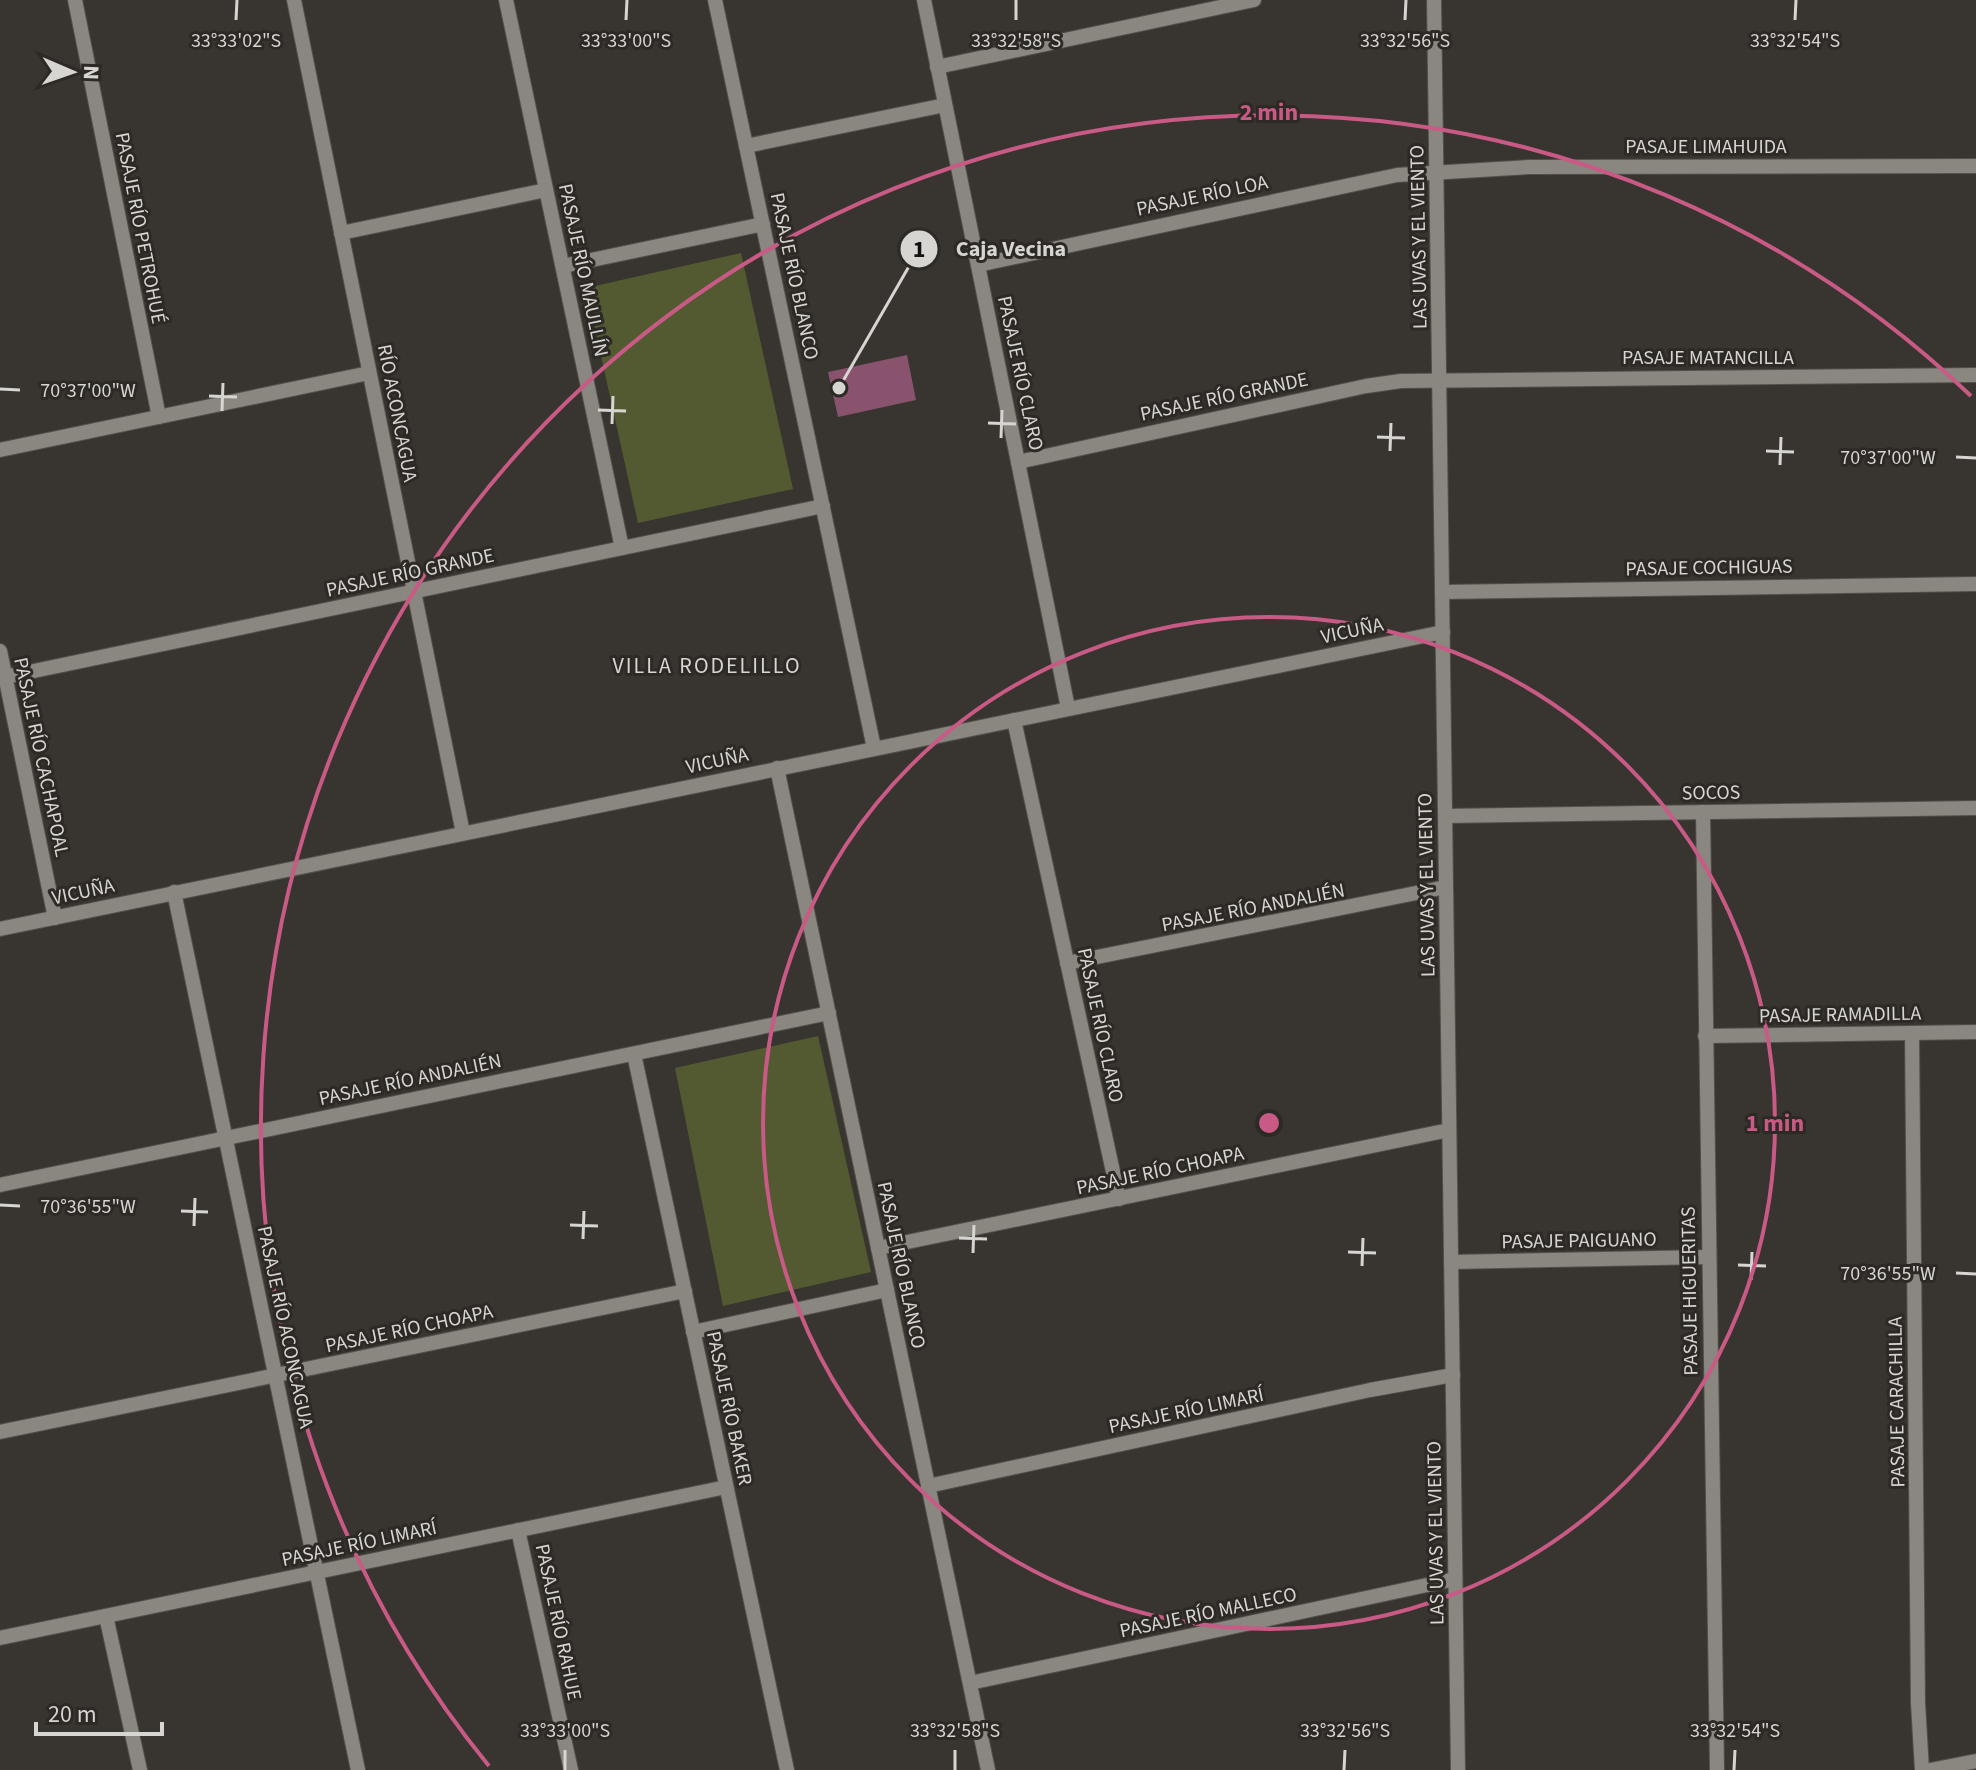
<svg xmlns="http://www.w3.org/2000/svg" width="1976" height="1770" font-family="'Source Sans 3',sans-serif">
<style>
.green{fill:#535a31}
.building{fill:#89536e}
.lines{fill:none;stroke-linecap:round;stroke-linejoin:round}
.minor-casing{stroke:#53504b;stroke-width:16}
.minor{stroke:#8a8680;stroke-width:14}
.ticks{fill:none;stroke:#d7d5d2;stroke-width:3}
.ring{fill:none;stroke:#c95a85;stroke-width:4}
.labels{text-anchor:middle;stroke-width:6;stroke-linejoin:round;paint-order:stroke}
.street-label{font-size:20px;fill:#d7d5d2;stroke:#2d2a26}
.neighbourhood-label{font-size:22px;letter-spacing:2px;fill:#d7d5d2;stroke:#2d2a26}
.ticks-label{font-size:20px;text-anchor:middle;fill:#d7d5d2;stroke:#2d2a26;stroke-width:6;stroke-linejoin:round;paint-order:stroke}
.centre{fill:#c95a85;stroke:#2d2a26;stroke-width:4}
.ring-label{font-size:24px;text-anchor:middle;font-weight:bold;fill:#c95a85;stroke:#2d2a26;stroke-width:6;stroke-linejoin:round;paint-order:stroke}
.leader{fill:none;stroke:#d7d5d2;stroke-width:3}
.callout-dot{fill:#d7d5d2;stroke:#2d2a26;stroke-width:3}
.mark-label{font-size:24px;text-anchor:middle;font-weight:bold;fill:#111}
.callout-label{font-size:22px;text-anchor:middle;font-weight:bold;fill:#d7d5d2;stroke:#2d2a26;stroke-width:6;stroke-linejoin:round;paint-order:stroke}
</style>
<rect width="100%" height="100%" fill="#38342f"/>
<!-- green -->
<g class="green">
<path d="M741 253 793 489 638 523 586 288Z"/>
<path d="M818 1036 871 1272 723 1306 675 1068Z"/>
</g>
<!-- building -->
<path class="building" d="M907 355 916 400 838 417 828 372Z"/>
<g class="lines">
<!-- minor casing -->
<g class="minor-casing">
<g id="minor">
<path d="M75 0 159 417"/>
<path d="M294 0 463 833"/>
<path d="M506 0 622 548"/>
<path d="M715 0 874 748"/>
<path d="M924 0 1068 708"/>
<path d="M1434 0 1458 1770"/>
<path d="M937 67 1254 0"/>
<path d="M746 146 945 105"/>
<path d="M341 233 546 190"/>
<path d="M978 265 1397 175 1529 167 1976 166"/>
<path d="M563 266 763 224"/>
<path d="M0 450 369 373"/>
<path d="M1018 462 1366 386 1401 381 1976 375"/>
<path d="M1442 592 1976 584"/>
<path d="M0 651 55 918"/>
<path d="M5 677 823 506"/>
<path d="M1014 720 1119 1199"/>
<path d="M777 768 988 1770"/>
<path d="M1703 812 1717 1770"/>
<path d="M1446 816 1976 808"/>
<path d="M174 892 358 1770"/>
<path d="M0 929 1443 632"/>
<path d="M1067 963 1446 887"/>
<path d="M1912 1033 1918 1703 1922 1770"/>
<path d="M1705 1036 1976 1032"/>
<path d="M634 1054 787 1770"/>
<path d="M0 1185 829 1013"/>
<path d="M878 1248 1449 1130"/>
<path d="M1451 1262 1709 1257"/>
<path d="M693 1332 887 1290"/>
<path d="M0 1432 685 1291"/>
<path d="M928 1486 1370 1390 1453 1375"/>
<path d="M518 1530 571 1770"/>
<path d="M106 1616 140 1770"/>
<path d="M0 1638 726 1487"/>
<path d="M970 1683 1455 1579"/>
<path d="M1930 1770 1976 1761"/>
</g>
</g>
<!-- minor -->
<use href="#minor" class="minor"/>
</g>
<!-- ticks -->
<path class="ticks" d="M236 20 237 0M626 20 627 0M1016 20V0M1405 20 1406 0M1795 20 1796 0M0 389 20 390M209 396 237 397M598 410 626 411M222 411 223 383M988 423 1016 424M612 424 613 396M1377 437 1405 438M1001 438 1002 410M1390 451 1391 423M1766 451 1794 452M1956 457 1976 458M1780 465 1781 437M0 1205 20 1206M181 1211 208 1212M570 1225 598 1226M194 1226 195 1198M959 1238 987 1239M583 1239 584 1211M1348 1252 1376 1253M973 1253 974 1225M1738 1265 1766 1266M1362 1266 1363 1238M1956 1273 1976 1274M1751 1280 1752 1252M565 1770V1750M955 1770V1750M1344 1770 1345 1750M1734 1770 1735 1750"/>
<!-- distance rings -->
<g class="ring">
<circle cx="1269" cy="1123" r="506"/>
<path d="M489 1766A1011 1011 0 0 1 1971 396"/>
</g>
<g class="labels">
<!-- street labels -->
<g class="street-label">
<text x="1706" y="153">PASAJE LIMAHUIDA</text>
<text transform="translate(1202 195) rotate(-12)" y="7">PASAJE RÍO LOA</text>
<text transform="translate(141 228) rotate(79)" y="7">PASAJE RÍO PETROHUÉ</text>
<text transform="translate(1418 237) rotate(-91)" y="7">LAS UVAS Y EL VIENTO</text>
<text transform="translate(584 270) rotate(78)" y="7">PASAJE RÍO MAULLÍN</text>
<text transform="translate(795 276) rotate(78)" y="7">PASAJE RÍO BLANCO</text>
<text x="1708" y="364">PASAJE MATANCILLA</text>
<text transform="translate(1021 373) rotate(78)" y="7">PASAJE RÍO CLARO</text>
<text transform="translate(1224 396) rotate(-12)" y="7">PASAJE RÍO GRANDE</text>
<text transform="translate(398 413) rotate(79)" y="7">RÍO ACONCAGUA</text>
<text transform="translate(1709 567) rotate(-1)" y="7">PASAJE COCHIGUAS</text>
<text transform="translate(410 572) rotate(-12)" y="7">PASAJE RÍO GRANDE</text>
<text transform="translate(1352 630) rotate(-12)" y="7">VICUÑA</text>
<text transform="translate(42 757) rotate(78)" y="7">PASAJE RÍO CACHAPOAL</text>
<text transform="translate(717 760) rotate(-12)" y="7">VICUÑA</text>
<text transform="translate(1711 792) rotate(-1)" y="7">SOCOS</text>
<text transform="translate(1426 885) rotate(-91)" y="7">LAS UVAS Y EL VIENTO</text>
<text transform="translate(83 891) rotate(-12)" y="7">VICUÑA</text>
<text transform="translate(1253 907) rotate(-11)" y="7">PASAJE RÍO ANDALIÉN</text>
<text transform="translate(1840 1014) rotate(-1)" y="7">PASAJE RAMADILLA</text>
<text transform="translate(1101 1025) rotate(78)" y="7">PASAJE RÍO CLARO</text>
<text transform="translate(410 1079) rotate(-12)" y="7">PASAJE RÍO ANDALIÉN</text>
<text transform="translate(1160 1170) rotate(-12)" y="7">PASAJE RÍO CHOAPA</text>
<text transform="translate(1579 1240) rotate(-1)" y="7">PASAJE PAIGUANO</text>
<text transform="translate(902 1265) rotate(78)" y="7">PASAJE RÍO BLANCO</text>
<text transform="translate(1689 1291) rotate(-91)" y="7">PASAJE HIGUERITAS</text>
<text transform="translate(286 1327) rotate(78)" y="7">PASAJE RÍO ACONCAGUA</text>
<text transform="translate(409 1328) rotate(-12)" y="7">PASAJE RÍO CHOAPA</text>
<text transform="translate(1896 1402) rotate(-91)" y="7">PASAJE CARACHILLA</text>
<text transform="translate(730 1408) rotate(78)" y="7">PASAJE RÍO BAKER</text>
<text transform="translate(1186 1410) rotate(-12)" y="7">PASAJE RÍO LIMARÍ</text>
<text transform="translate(1435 1533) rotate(-91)" y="7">LAS UVAS Y EL VIENTO</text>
<text transform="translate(359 1543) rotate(-12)" y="7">PASAJE RÍO LIMARÍ</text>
<text transform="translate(1208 1612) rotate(-12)" y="7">PASAJE RÍO MALLECO</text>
<text transform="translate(559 1622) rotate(78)" y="7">PASAJE RÍO RAHUE</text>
</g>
<!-- neighbourhood labels -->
<g class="neighbourhood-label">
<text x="707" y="673">VILLA RODELILLO</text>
</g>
</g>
<g class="ticks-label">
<text x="236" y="47">33°33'02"S</text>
<text x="626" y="47">33°33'00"S</text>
<text x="1016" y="47">33°32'58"S</text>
<text x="1405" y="47">33°32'56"S</text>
<text x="1795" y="47">33°32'54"S</text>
<text x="88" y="397">70°37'00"W</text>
<text x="1888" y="464">70°37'00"W</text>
<text x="88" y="1213">70°36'55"W</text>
<text x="1888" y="1280">70°36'55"W</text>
<text x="565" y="1737">33°33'00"S</text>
<text x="955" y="1737">33°32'58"S</text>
<text x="1345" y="1737">33°32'56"S</text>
<text x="1735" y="1737">33°32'54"S</text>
</g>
<circle cx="1269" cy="1123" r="12" class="centre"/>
<g class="ring-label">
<text x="1269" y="120">2 min</text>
<text x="1775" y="1131">1 min</text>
</g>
<!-- callouts -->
<path class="leader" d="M839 388L919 249"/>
<g class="callout-dot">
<circle cx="839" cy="388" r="8"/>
<circle cx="919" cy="249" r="20"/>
</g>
<g class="mark-label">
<text x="919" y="257">1</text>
</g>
<g class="callout-label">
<text x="1011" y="256">Caja Vecina</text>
</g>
<!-- north arrow -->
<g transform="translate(72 72) rotate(92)" stroke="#2d2a26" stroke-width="6" paint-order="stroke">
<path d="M0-6L14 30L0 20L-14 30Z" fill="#d7d5d2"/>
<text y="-12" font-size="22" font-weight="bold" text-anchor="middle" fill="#d7d5d2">N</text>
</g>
<!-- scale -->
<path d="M36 1722v12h126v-12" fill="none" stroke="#d7d5d2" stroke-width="4"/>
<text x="48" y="1722" font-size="24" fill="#d7d5d2" stroke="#2d2a26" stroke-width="6" paint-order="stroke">20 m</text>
</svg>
